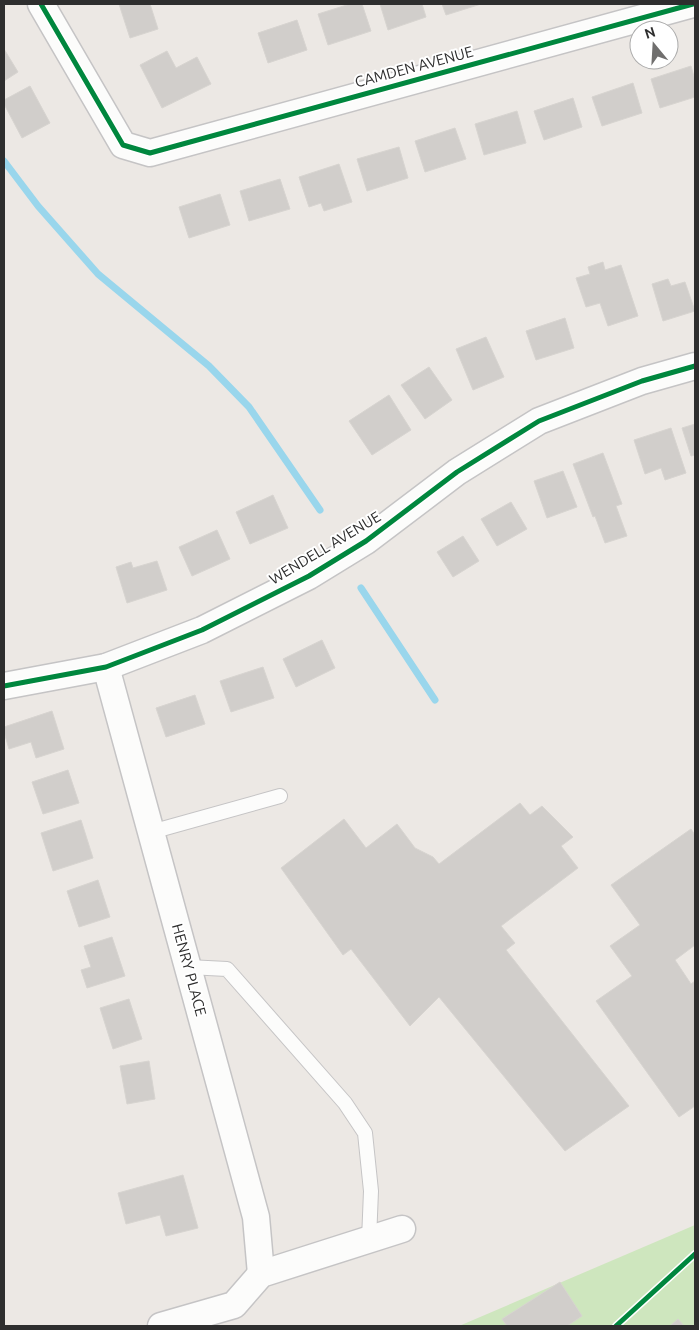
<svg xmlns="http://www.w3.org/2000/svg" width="699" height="1330" font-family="Ubuntu,sans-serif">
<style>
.green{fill:#cee6be}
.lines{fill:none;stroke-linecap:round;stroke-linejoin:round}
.stream{stroke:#99d6ec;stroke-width:7}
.building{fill:#d1cecb;stroke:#d7d4d0}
.lane-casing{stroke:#c5c4c5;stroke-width:16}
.street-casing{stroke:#c5c4c5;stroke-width:29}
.lane{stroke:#fcfcfb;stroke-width:14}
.street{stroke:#fcfcfb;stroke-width:26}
.cycleway-casing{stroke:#fff;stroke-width:8}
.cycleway{stroke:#00873e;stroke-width:5}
.labels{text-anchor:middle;stroke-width:4;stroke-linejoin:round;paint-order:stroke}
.street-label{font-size:15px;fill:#2e2e2e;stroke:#fff}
</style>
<rect width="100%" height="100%" fill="#ece8e4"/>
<!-- green -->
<path class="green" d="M695 1225V1326H459Z"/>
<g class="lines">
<!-- stream -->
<g class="stream">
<path d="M4 161 38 206 98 274 209 366 249 407 320 510"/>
<path d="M361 588 435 700"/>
</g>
</g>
<!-- building -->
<g class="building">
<path d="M119 4H150L158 29 130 38Z"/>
<path d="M350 4H362L371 31 328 45 318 14Z"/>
<path d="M380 4H422L426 17 388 30Z"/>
<path d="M442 4H481L446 15Z"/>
<path d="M297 20 307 50 268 63 258 33Z"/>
<path d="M4 49 18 72 4 81Z"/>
<path d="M167 51 176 68 197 57 211 84 162 108 140 65Z"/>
<path d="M691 66 695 80V97L660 108 651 79Z"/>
<path d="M633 83 642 113 602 126 592 97Z"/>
<path d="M30 86 50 123 22 138 4 104V100Z"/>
<path d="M573 98 582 127 544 140 534 111Z"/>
<path d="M517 111 526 143 484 155 475 124Z"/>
<path d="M455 128 466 159 425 172 415 141Z"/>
<path d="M399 147 408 178 367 191 357 159Z"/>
<path d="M339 164 352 202 324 211 321 203 309 207 299 177Z"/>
<path d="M280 179 290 209 249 221 240 191Z"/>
<path d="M220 194 230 225 189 238 179 207Z"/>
<path d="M603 262 605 270 621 265 638 316 608 326 600 303 586 307 576 278 590 274 588 267Z"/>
<path d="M668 279 671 286 685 282 695 311 663 321 652 284Z"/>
<path d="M565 318 574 348 536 360 526 331Z"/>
<path d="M486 337 504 377 473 390 456 349Z"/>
<path d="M429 367 452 400 425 419 401 385Z"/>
<path d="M389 395 411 430 372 455 349 421Z"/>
<path d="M695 424V455L691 456 682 428Z"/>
<path d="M671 428 686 473 665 480 661 468 645 474 634 440Z"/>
<path d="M603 453 622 504 616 506 627 536 605 543 595 516 593 517 573 464Z"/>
<path d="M563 471 577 507 547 518 534 481Z"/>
<path d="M273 495 288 528 250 544 236 512Z"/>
<path d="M511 502 527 529 497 546 481 519Z"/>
<path d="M217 530 230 559 192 576 179 547Z"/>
<path d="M463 536 479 561 453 577 437 552Z"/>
<path d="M157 561 167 590 127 603 116 567 131 562 133 568Z"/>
<path d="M322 640 335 668 296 687 283 659Z"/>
<path d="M263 667 274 698 231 712 220 681Z"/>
<path d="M195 695 205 724 166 737 156 708Z"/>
<path d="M52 711 64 749 36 758 31 742 9 749 4 732V727Z"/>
<path d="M68 770 79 803 43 814 32 782Z"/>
<path d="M520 803 530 815 542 806 573 837 561 846 578 868 501 926 515 943 506 950 629 1106 565 1151 439 997 410 1026 351 949 343 955 281 868 344 819 366 848 397 824 415 848 433 857 439 864Z"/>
<path d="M81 820 93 858 53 871 41 833Z"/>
<path d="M691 829 695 835V945L675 960 691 984 695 981V1106L679 1117 596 1001 632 976 610 946 640 925 611 885Z"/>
<path d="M98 880 110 917 79 927 67 891Z"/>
<path d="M112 937 125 976 87 988 81 970 91 967 84 946Z"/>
<path d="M129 999 142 1039 113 1049 100 1008Z"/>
<path d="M149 1061 155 1099 127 1104 120 1066Z"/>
<path d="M183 1175 198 1228 166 1236 160 1215 126 1224 118 1193Z"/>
<path d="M560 1282 582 1316 567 1326H507L502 1319Z"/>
<path d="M678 1319 684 1326H670Z"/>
</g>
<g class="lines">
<!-- lane casing -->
<g class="lane-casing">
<g id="lane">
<path d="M151 832 280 796"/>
<path d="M188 967 227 969 345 1103 365 1133 371 1191 369 1240"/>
</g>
</g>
<!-- street casing -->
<g class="street-casing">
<g id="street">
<path d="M41 4 123 145 150 153 693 4"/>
<path d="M106 667 256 1217 261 1274"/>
<path d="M4 686 106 667 202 630 309 576 366 541 457 472 539 421 642 381 695 366"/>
<path d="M161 1326 234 1305 261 1274 402 1229"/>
</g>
</g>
<!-- lane -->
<use href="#lane" class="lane"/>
<!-- street -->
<use href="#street" class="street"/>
<!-- cycleway casing -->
<g class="cycleway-casing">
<g id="cycleway">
<path d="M41 4 123 145 150 153 693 4"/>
<path d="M4 686 106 667 202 630 309 576 366 541 457 472 539 421 642 381 695 366"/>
<path d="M616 1326 695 1254"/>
</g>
</g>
<!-- cycleway -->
<use href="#cycleway" class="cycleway"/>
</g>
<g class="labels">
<!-- street labels -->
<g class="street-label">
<text transform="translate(414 67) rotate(-15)" y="5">CAMDEN AVENUE</text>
<text transform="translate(325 548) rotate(-31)" y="5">WENDELL AVENUE</text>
<text transform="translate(189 970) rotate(75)" y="5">HENRY PLACE</text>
</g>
</g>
<!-- border -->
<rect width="699" height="1330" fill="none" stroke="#2e2e2e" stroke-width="10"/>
<!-- north arrow -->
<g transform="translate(654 45) rotate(342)"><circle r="24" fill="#ffffff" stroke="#ababab"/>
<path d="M0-4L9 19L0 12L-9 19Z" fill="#706f6e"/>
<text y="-8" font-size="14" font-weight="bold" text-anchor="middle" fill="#2e2e2e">N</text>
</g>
</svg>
